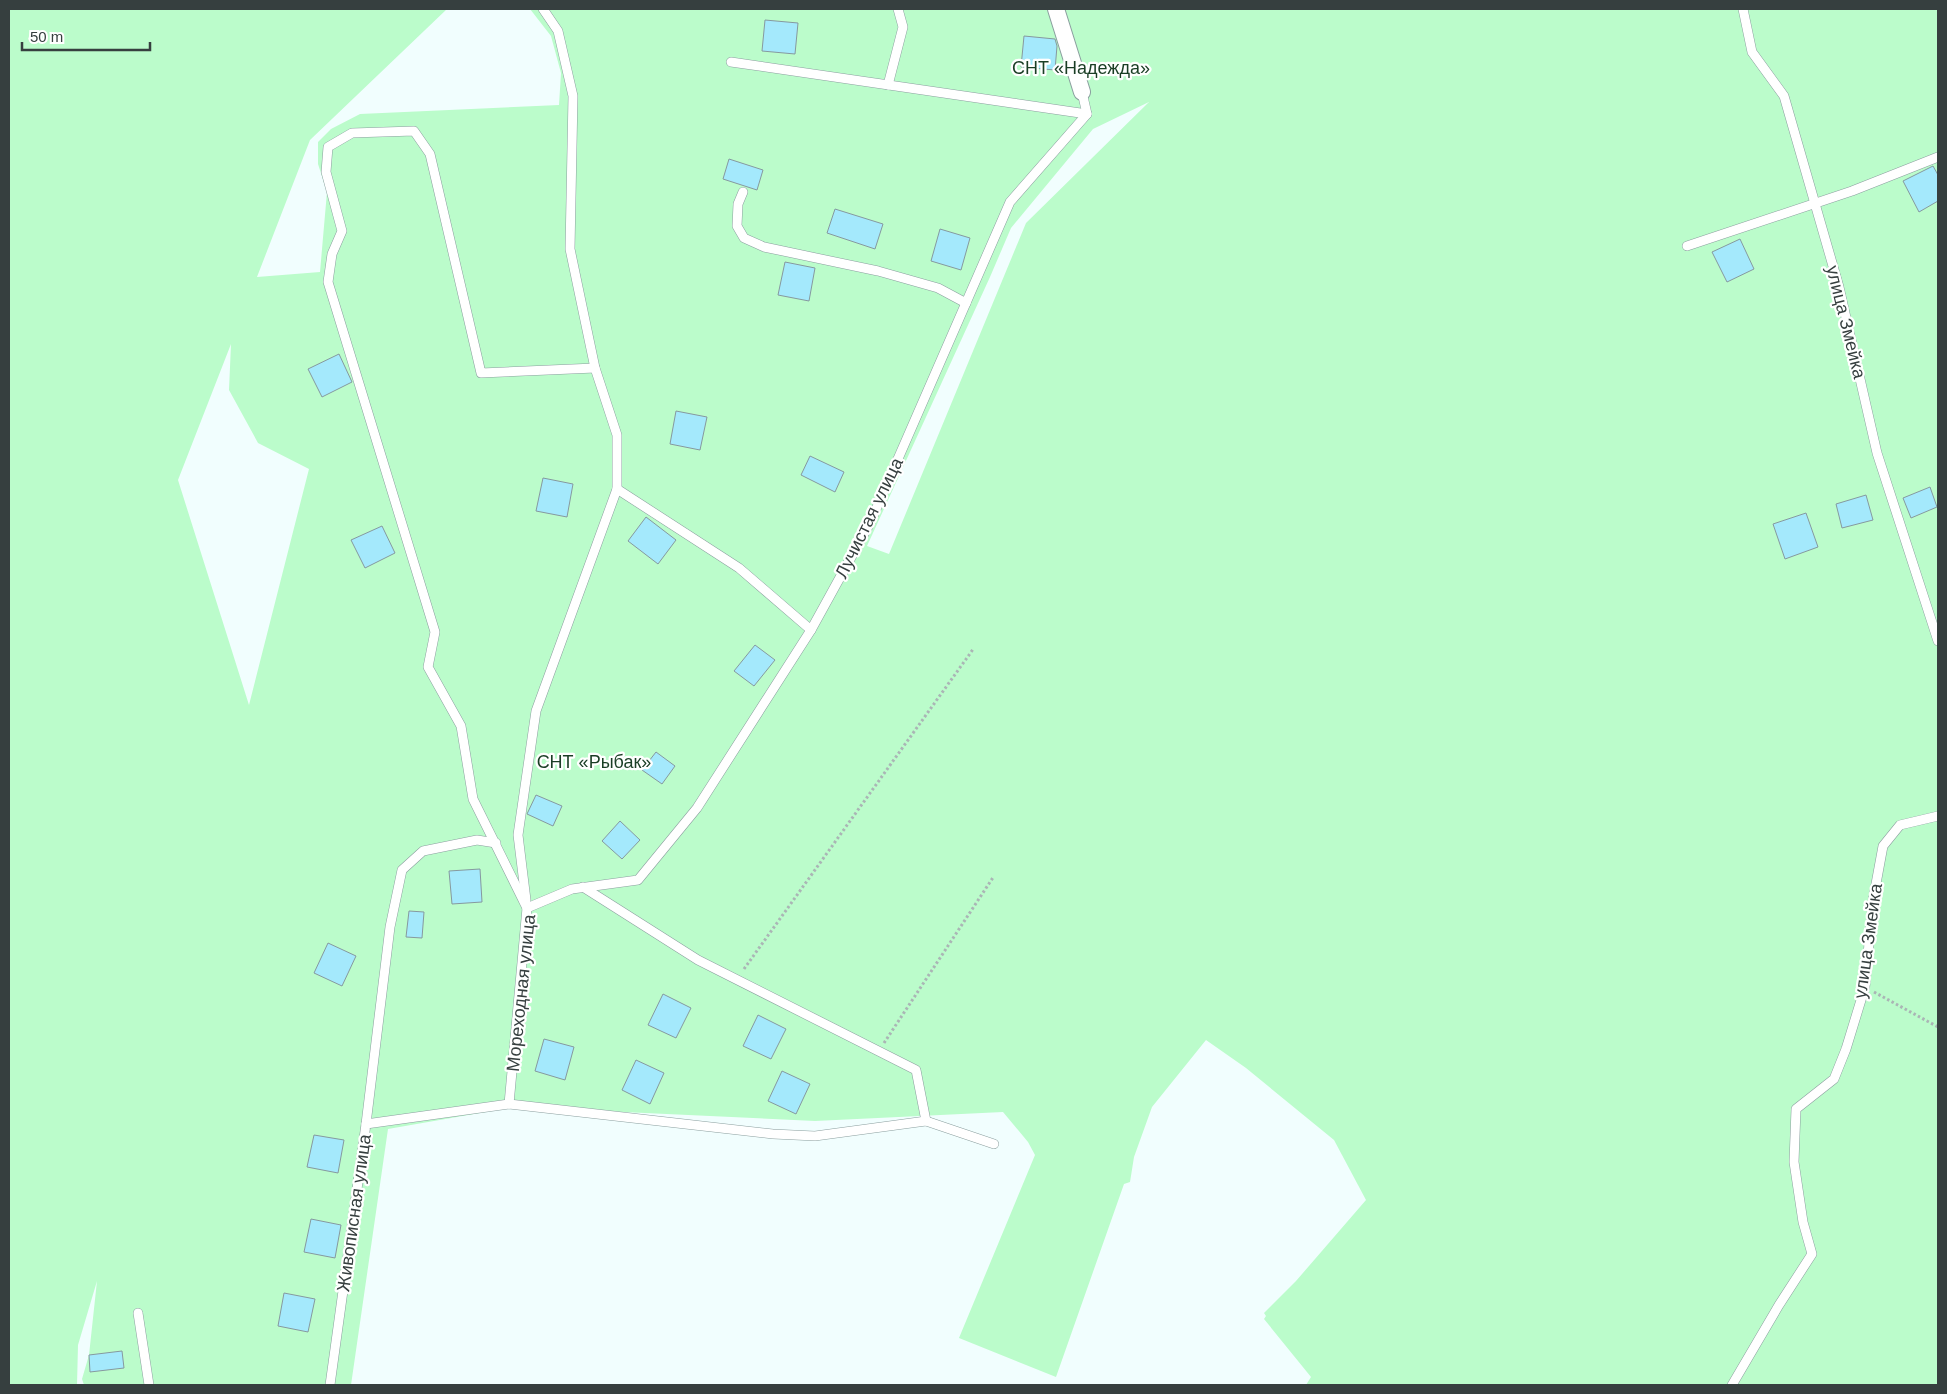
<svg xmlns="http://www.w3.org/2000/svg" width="1947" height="1394" font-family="Arial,sans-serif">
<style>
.green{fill:#bbfccb;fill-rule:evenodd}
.building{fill:#a4e9fc;stroke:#86999f}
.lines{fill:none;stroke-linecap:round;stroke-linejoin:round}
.lane-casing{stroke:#8b9f9f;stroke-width:10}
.street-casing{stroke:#8b9f9f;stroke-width:18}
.path{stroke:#aab5b5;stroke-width:3;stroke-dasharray:2.5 2.5;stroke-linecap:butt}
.lane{stroke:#fff;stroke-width:9}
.street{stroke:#fff;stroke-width:16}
.labels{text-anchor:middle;stroke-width:4.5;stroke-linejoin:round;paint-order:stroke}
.park-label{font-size:18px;fill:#1a3e25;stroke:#fff}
.street-label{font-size:18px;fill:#363f3f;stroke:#fff}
</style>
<rect width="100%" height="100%" fill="#f1fefe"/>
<!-- green -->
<path class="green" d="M9 9H447L310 140 257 277 320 272 327 192 318 164V142L331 129 360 114 559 105 561 73 551 36 530 9H1938V1385H1306L1311 1377 1264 1319 1266 1316 1264 1313 1296 1281 1366 1200 1334 1140 1246 1068 1206 1040 1152 1107 1134 1157 1130 1182 1124 1184 1056 1377 959 1338 1035 1155 1028 1142 1003 1112 815 1121 515 1107 388 1129 351 1385H84L82 1379 89 1355 97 1281 78 1345 77 1385H9V1346L10 1347 9 1327ZM1149 102 1026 223 889 554 867 546 990 277 1011 228 1093 129ZM231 344 229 390 258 443 309 469 249 705 178 480Z"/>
<!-- building -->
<g class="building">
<path d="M765 20 798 23 795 54 762 51Z"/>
<path d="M1024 36 1055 39 1057 46 1055 70 1021 67Z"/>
<path d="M729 159 763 170 757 190 723 179Z"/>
<path d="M1933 166 1938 175V201L1919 212 1903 181Z"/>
<path d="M835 209 883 224 875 249 827 233Z"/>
<path d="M940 229 970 238 961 270 931 261Z"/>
<path d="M1740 239 1754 269 1727 282 1712 252Z"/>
<path d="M785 262 815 268 809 301 778 295Z"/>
<path d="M339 354 352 382 322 397 308 369Z"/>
<path d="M676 411 707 417 700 450 670 444Z"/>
<path d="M810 456 844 472 835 492 801 475Z"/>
<path d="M543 478 573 484 567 517 536 511Z"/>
<path d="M1930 487 1937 507 1911 518 1903 498Z"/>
<path d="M1866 495 1873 520 1842 528 1836 504Z"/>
<path d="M1806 513 1818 547 1785 559 1773 524Z"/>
<path d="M646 517 676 540 658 564 628 541Z"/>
<path d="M382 526 395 553 365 568 351 540Z"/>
<path d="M755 645 775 660 754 686 734 671Z"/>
<path d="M656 752 675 766 662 784 642 770Z"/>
<path d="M536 795 562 806 553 826 527 814Z"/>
<path d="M620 821 640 840 622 859 602 841Z"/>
<path d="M480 869 482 902 452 904 449 871Z"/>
<path d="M409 911 424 912 422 938 406 937Z"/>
<path d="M328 943 356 956 342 986 314 973Z"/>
<path d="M663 994 691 1008 676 1038 648 1025Z"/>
<path d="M758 1015 786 1029 771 1059 743 1046Z"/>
<path d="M544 1039 574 1047 565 1080 535 1071Z"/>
<path d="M636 1060 664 1073 650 1104 622 1090Z"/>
<path d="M782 1071 810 1084 796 1114 768 1101Z"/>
<path d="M314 1135 344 1140 338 1173 307 1167Z"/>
<path d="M311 1219 341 1225 335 1258 304 1252Z"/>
<path d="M284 1293 315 1299 308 1332 278 1326Z"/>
<path d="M122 1351 124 1368 90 1372 89 1355Z"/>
</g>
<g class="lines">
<!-- lane casing -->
<g class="lane-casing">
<g id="lane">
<path d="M1743 9 1752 52 1784 96 1839 287 1877 453 1938 641"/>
<path d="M731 62 1087 114"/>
<path d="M888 85 903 27 898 9"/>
<path d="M743 192 738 204 737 226 744 238 764 247 878 271 938 288 966 303"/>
<path d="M1687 246 1852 191 1938 157"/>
<path d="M617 489 739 568 811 630"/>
<path d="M583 887 698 960 916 1070 926 1121"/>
<path d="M526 900 518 835 536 711 617 489V435L595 368 570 249 573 96 558 31 543 9"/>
<path d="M527 908 473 799 461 726 428 667 435 632 328 282 332 254 342 231 326 172 328 147 352 133 414 131 430 154 481 373 595 368"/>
<path d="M509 1104 527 908 572 889 638 880 697 808 811 630 870 523 1010 202 1087 114 1082 92"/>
<path d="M366 1124 390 927 402 870 423 851 477 840 496 843"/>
<path d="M138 1313 149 1385"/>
<path d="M330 1385 366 1124 509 1104 773 1134 815 1136 926 1121 994 1144"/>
<path d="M1732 1385 1779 1305 1812 1254 1803 1222 1794 1162 1796 1109 1834 1079 1846 1049 1865 987 1873 900 1883 846 1900 825 1938 816"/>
</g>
</g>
<!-- street casing -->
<g class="street-casing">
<path id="street" d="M1056 9 1082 92"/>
</g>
<!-- path -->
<g class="path">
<path d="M744 969 974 648"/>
<path d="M1874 992 1938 1027"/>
<path d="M884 1043 994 876"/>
</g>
<!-- lane -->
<use href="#lane" class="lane"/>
<!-- street -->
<use href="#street" class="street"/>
</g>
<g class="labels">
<!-- park labels -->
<g class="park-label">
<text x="1081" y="74">СНТ «Надежда»</text>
<text x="594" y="768">СНТ «Рыбак»</text>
</g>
<!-- street labels -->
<g class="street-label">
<text transform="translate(1846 322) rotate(76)" y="6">улица Змейка</text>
<text transform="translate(869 518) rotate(-64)" y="6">Лучистая улица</text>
<text transform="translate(1868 941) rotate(-82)" y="6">улица Змейка</text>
<text transform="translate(521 993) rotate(-84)" y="6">Мореходная улица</text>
<text transform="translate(354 1213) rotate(-82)" y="6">Живописная улица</text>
</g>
</g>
<!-- border -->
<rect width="1947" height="1394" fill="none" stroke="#363f3f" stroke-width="20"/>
<!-- scale -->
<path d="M22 42v8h128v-8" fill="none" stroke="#363f3f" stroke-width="2.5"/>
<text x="30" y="42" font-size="15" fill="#363f3f" stroke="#ffffff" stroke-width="4" paint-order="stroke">50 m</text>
</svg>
